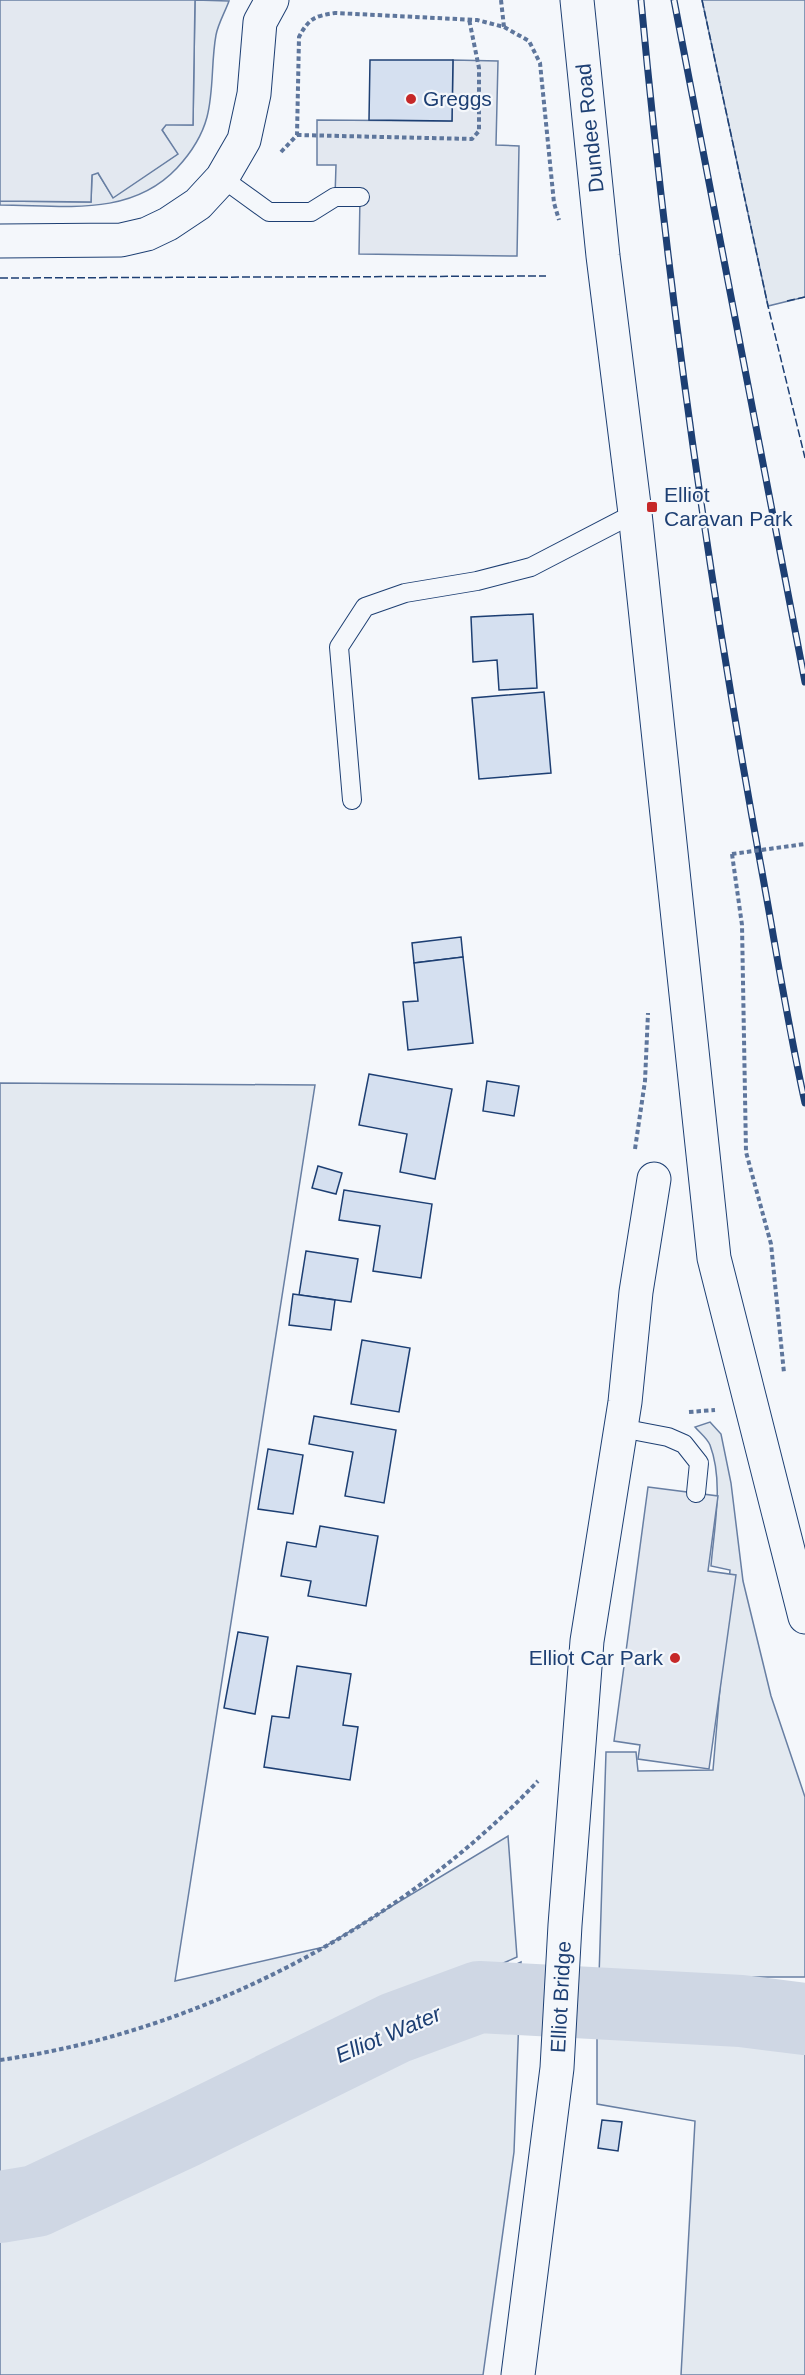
<svg xmlns="http://www.w3.org/2000/svg" width="805" height="2375" font-family="Helvetica,sans-serif">
<style>
.green{fill:#e3e9f0;stroke:#687fa3;stroke-width:1.5}
.parking{fill:#e3e8f0;stroke:#687fa3;stroke-width:1.5}
.lines{fill:none;stroke-linecap:round;stroke-linejoin:round}
.river{stroke:#cfd7e4;stroke-width:72}
.building{fill:#d5e0f0;stroke:#1d3f73;stroke-width:1.5}
.lane-casing{stroke:#1d3f73;stroke-width:20}
.street-casing{stroke:#1d3f73;stroke-width:35}
.primary-casing{stroke:#1d3f73;stroke-width:35}
.path{stroke:#5e769c;stroke-width:4;stroke-dasharray:4.5 3;stroke-linecap:butt}
.lane{stroke:#f4f7fb;stroke-width:18}
.street{stroke:#f4f7fb;stroke-width:33}
.primary{stroke:#f4f7fb;stroke-width:33}
.rail-casing{stroke:#1d3f73;stroke-width:7}
.rail{stroke:#f4f7fb;stroke-width:4.5;stroke-dasharray:14;stroke-linecap:butt}
.path-bridge{stroke:#5e769c;stroke-width:4;stroke-dasharray:4.5 3;stroke-linecap:butt}
.fence{stroke:#1d3f73;stroke-width:1.5;stroke-dasharray:8 3;stroke-linecap:butt}
.poi-dot{fill:#c62828;stroke:#f4f7fb;stroke-width:2}
.labels{text-anchor:middle;stroke-width:4.5;stroke-linejoin:round;paint-order:stroke}
.poi-label{font-size:21px;fill:#1d3f73;stroke:#f4f7fb;text-anchor:start}
.street-label{font-size:21px;fill:#1d3f73;stroke:#f4f7fb}
.water-label{font-size:22px;font-style:italic;fill:#1d3f73;stroke:#f4f7fb}
</style>
<rect width="100%" height="100%" fill="#f4f7fb"/>
<!-- green -->
<g class="green">
<path d="M195 0 229 1C225 12 218 24 216 35 211 62 214 90 207 117 202 136 190 154 177 168 130 218 62 205 0 205V201L91 202 92 174 98 173 113 197 177 154 162 130 166 124 193 125Z"/>
<path d="M702 0H805V297L768 306Z"/>
<path d="M0 1083 315 1085 175 1981 324 1947 508 1836 517 1957 241 2080 36 2176 0 2183Z"/>
<path d="M710 1422 721 1434 731 1483 743 1581 771 1696 805 1797V1977H599L606 1752H636L638 1771 713 1770 730 1570 711 1566C714 1528 724 1482 710 1445 707 1438 700 1433 695 1427Z"/>
<path d="M521 1962 514 2152 483 2375H0V2200L20 2196Z"/>
<path d="M597 2009 805 2041V2375H681L695 2121 597 2104Z"/>
</g>
<!-- parking -->
<g class="parking">
<path d="M0 0H195L193 125H166L162 130 178 154 113 198 98 173 92 175 91 202 0 201Z"/>
<path d="M453 60 498 61 496 145 519 146 517 256 359 254 360 197H335L336 165H317V120L452 121Z"/>
<path d="M648 1487 718 1496 708 1571 736 1575 709 1769 638 1759 640 1745 614 1741Z"/>
</g>
<g class="lines">
<!-- river -->
<path class="river" d="M0 2207 36 2201 184 2132 395 2028 479 1997 741 2011 805 2019"/>
</g>
<!-- building -->
<g class="building">
<path d="M370 60H453L452 121 369 120Z"/>
<path d="M533 614 537 688 499 690 497 660 473 662 471 617Z"/>
<path d="M544 692 551 773 479 779 472 698Z"/>
<path d="M461 937 463 957 414 963 412 943Z"/>
<path d="M463 957 473 1043 408 1050 403 1002 418 1001 414 963Z"/>
<path d="M369 1074 452 1089 435 1179 400 1172 407 1134 359 1125Z"/>
<path d="M487 1081 519 1086 514 1116 483 1111Z"/>
<path d="M318 1166 342 1173 336 1194 312 1188Z"/>
<path d="M344 1190 432 1204 421 1278 373 1271 380 1226 339 1220Z"/>
<path d="M306 1251 358 1259 351 1302 299 1295Z"/>
<path d="M293 1294 335 1300 331 1330 289 1325Z"/>
<path d="M362 1340 410 1348 399 1412 351 1404Z"/>
<path d="M314 1416 396 1430 384 1503 345 1496 353 1452 309 1444Z"/>
<path d="M268 1449 303 1455 293 1514 258 1509Z"/>
<path d="M320 1526 378 1536 366 1606 308 1596 311 1581 281 1576 287 1542 316 1547Z"/>
<path d="M238 1632 268 1637 255 1714 224 1708Z"/>
<path d="M297 1666 351 1674 343 1725 358 1727 350 1780 264 1767 272 1716 289 1718Z"/>
<path d="M602 2120 622 2122 618 2151 598 2148Z"/>
</g>
<g class="lines">
<!-- lane casing -->
<g class="lane-casing">
<g id="lane">
<path d="M222 178 269 212H311L335 197H360"/>
<path d="M352 800 339 647 365 607 405 593 477 581 531 567 635 513"/>
<path d="M621 1428 668 1437 684 1444 699 1463 696 1493"/>
</g>
</g>
<!-- street casing -->
<g class="street-casing">
<g id="street">
<path d="M0 241 121 240 147 234 168 224 198 204 222 178 244 140 254 94 260 22 272 0"/>
<path d="M518 2375 557 2068 565 1925 587 1641 625 1402 636 1292 654 1179"/>
</g>
</g>
<!-- primary casing -->
<g class="primary-casing">
<path id="primary" d="M577 0 603 256 635 513 714 1258 805 1617"/>
</g>
<!-- path -->
<g class="path">
<path d="M501 0 504 27"/>
<path d="M297 135 472 139 479 131V68L469 19"/>
<path d="M281 152 297 135 299 37C309 18 315 16 335 13L477 20 504 27 529 41 540 63 554 203 559 220"/>
<path d="M732 854 742 925 746 1152 771 1244 784 1373"/>
<path d="M635 1149 645 1081 648 1013"/>
<path d="M689 1412 715 1410"/>
<path d="M0 2060C200 2032 399 1927 538 1781"/>
</g>
<!-- lane -->
<use href="#lane" class="lane"/>
<!-- street -->
<use href="#street" class="street"/>
<!-- primary -->
<use href="#primary" class="primary"/>
<!-- rail casing -->
<g class="rail-casing">
<g id="rail">
<path d="M641 0C668 292 709 583 762 872 776 949 788 1026 805 1103"/>
<path d="M674 0 805 682"/>
</g>
</g>
<!-- rail -->
<use href="#rail" class="rail"/>
<!-- path-bridge -->
<path class="path-bridge" d="M732 854 805 844"/>
<!-- fence -->
<g class="fence">
<path d="M702 0 768 306 805 458"/>
<path d="M0 278 546 276"/>
<path d="M787 301 805 297"/>
</g>
</g>
<!-- markers -->
<g class="poi-dot">
<circle cx="411" cy="99" r="6"/>
<rect x="646" y="501" width="12" height="12" rx="3"/>
<circle cx="675" cy="1658" r="6"/>
</g>
<g class="labels">
<!-- poi labels -->
<g class="poi-label">
<text x="423" y="106">Greggs</text>
<text x="664" y="502">Elliot<tspan x="664" dy="24">Caravan Park</tspan></text>
<text x="663" y="1665" text-anchor="end">Elliot Car Park</text>
</g>
<!-- street labels -->
<g class="street-label">
<text transform="translate(590 128) rotate(-96)" y="7">Dundee Road</text>
<text transform="translate(561 1997) rotate(-87)" y="7">Elliot Bridge</text>
</g>
<!-- water labels -->
<g class="water-label">
<text transform="translate(388 2034) rotate(-23)" y="8">Elliot Water</text>
</g>
</g>
</svg>
